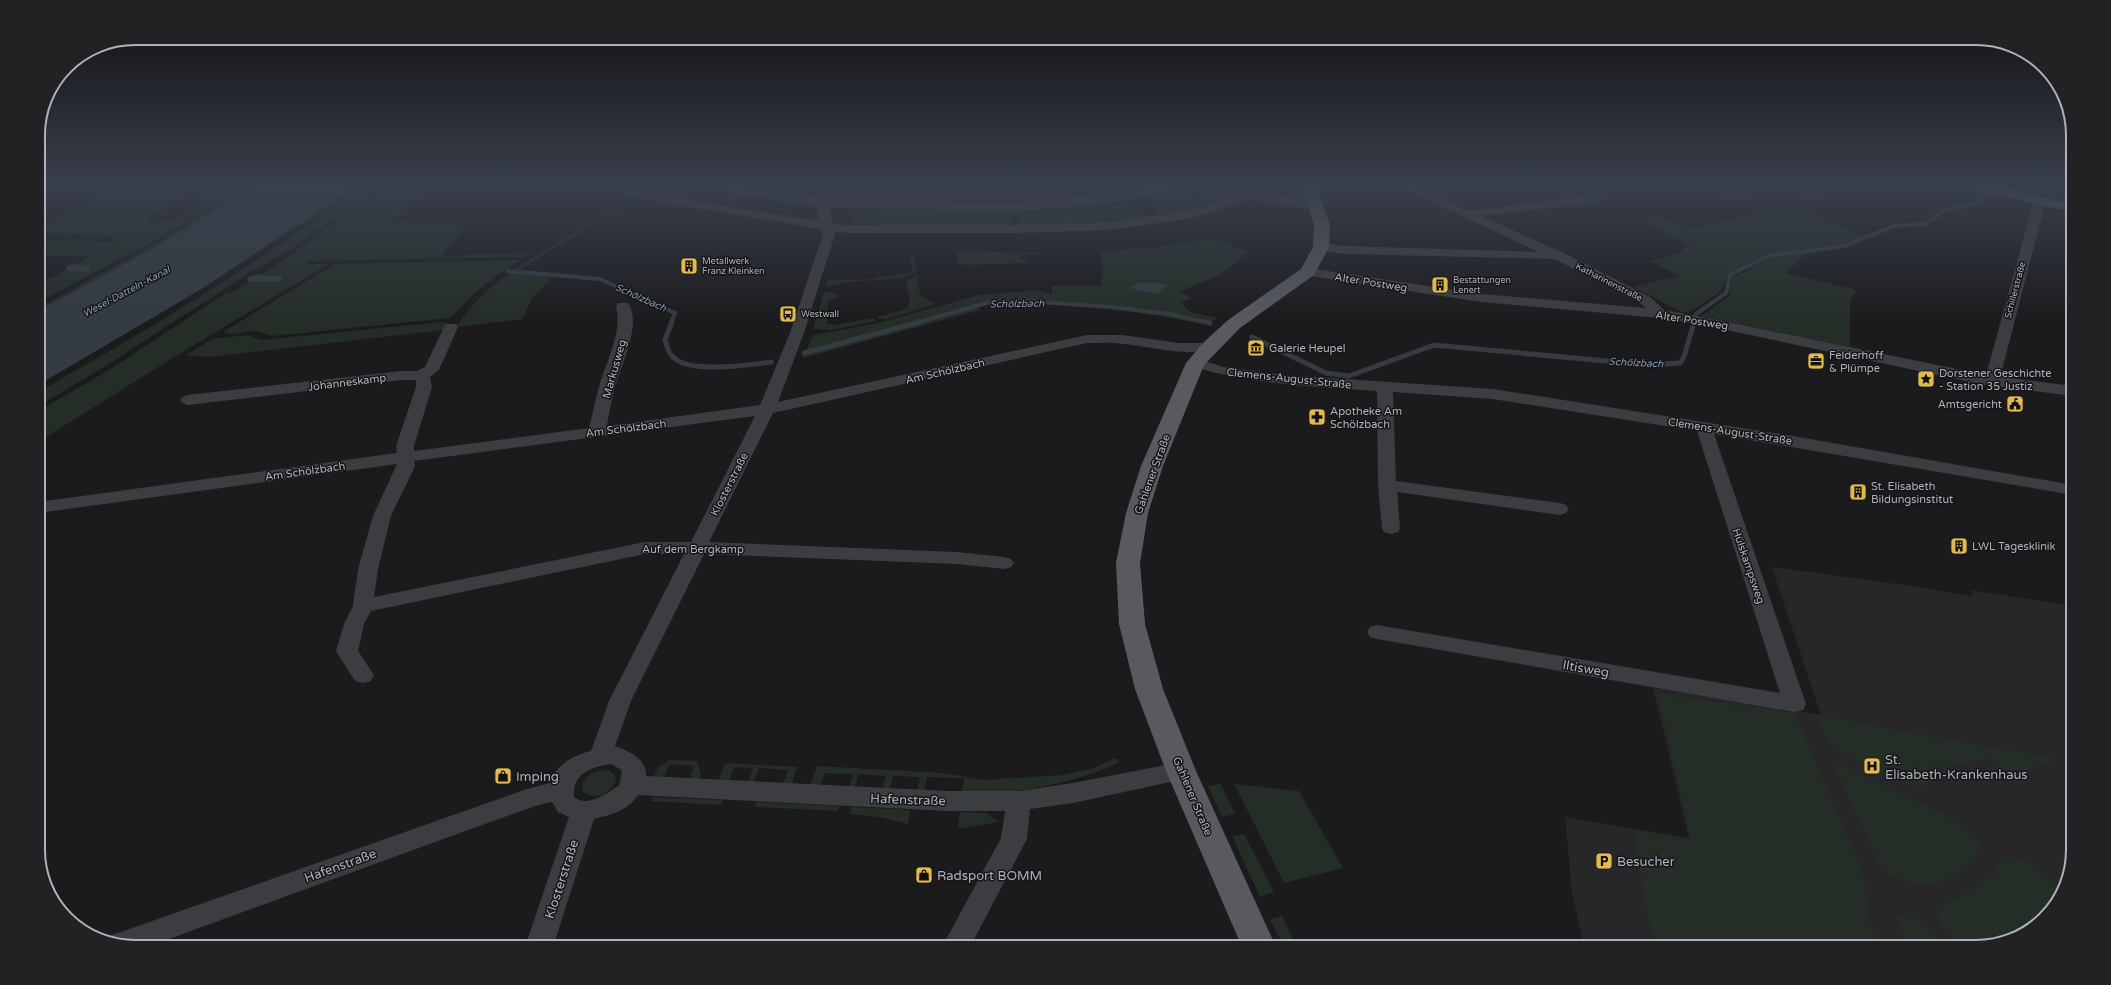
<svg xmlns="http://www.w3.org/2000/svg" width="2111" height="985" font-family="'Varela Round',sans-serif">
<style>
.built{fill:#27272a}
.green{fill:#252d27}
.water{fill:#343b42}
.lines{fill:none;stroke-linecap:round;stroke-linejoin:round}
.stream-far1{stroke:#343b42;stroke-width:4}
.stream{stroke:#343b42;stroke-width:5}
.canal{fill:#343b42;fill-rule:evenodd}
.minor{fill:#3c3d41;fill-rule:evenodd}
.major{fill:#595a60;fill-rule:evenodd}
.labels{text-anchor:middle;stroke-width:3;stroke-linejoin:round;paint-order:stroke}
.far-poi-label{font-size:9px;fill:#afb2bb;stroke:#161618;text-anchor:start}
.far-street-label{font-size:9px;fill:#afb2bb;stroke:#161618}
.far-water-label{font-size:10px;font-style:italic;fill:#8a9cb2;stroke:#161618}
.street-label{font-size:11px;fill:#afb2bb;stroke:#161618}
.poi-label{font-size:11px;fill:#afb2bb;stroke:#161618;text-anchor:start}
.near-street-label{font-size:13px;fill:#afb2bb;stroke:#161618}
.near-poi-label{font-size:13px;fill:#afb2bb;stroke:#161618;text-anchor:start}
.rim{fill:none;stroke:#afb2bb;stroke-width:2}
</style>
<rect width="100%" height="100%" fill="#1b1b1d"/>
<!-- built -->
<g class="built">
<path d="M398 185H437L421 197H416L408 202H378Z"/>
<path d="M713 185H1249L1216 200 1184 187 1122 196 1032 205 834 201Z"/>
<path d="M1772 567 1926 588 1973 597 1971 590 2073 606V850L2066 888 2030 931 1977 947H1584L1572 892 1565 817 1689 838 1653 688 1821 715Z"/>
</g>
<!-- green -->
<g class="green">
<path d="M124 185H205L149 216 150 224 189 217 206 198 205 189 212 186 249 185 153 242 45 299 38 295V285L89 257 38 255V240L115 242 110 235 38 233V230L85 205 149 207 152 205 90 203Z"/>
<path d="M254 185H259L157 246 38 311V308L153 245Z"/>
<path d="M364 185H380L288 251 252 271 101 369 38 406V392C150 329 261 262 364 185Z"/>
<path d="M389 185H398L378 202H408L416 197H421L389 221 466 225 441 256 534 252 525 257 308 261 305 264H329L176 356 38 442V411L109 370 226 293 233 292 273 267 318 236 348 211 382 192Z"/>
<path d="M685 185H698L795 202 788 205 789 204 769 202 768 199 719 193Z"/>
<path d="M1700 185H1870L1809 198 1785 189 1731 199Z"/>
<path d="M1177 193H1186L1209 204 1190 210 1159 215 1147 203 1151 202 1149 200Z"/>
<path d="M634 201H639L608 215 519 270 556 273 531 299 523 319 456 327C481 288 520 266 558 242 583 227 607 212 634 201Z"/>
<path d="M1123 201 1070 209 1017 213 1016 210Z"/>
<path d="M1127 203 1130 205H1134L1146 217 1077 224 1018 226 1017 214 1072 210 1077 212Z"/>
<path d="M859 206 1011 210 1012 226 880 225 854 223V214L861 212Z"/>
<path d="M1793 207 1866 237 1841 245 1763 255 1728 275 1721 291 1689 313 1683 311V313L1634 287 1679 276 1651 261 1677 254 1690 245 1639 220 1656 217 1693 228Z"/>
<path d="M1214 238 1249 252 1220 275 1180 291 1192 298 1181 303 1190 312 1219 318 1204 325C1158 314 1113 308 1065 305 1036 303 1006 300 977 306L980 310 803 358 813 335 878 323 979 295 1038 290 1052 294V286H1101L1103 269 1100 252 1166 246Z"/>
<path d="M956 251 1042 253V254H1021L1020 259H1027V263L965 265 964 264H959Z"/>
<path d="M1803 252 1819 254 1804 255 1786 273 1857 290 1850 300V347L1701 316 1731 295 1729 290 1733 277 1752 268 1759 261 1770 257Z"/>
<path d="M910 255H913L917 272 902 278 848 282 826 287 828 280 875 279V277L912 273Z"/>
<path d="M521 260C494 276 471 293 451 318L272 336 257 331 229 334 223 332 335 264Z"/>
<path d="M917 274 920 295 936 304 888 319H878L877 317 902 310 908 306 910 299 906 282Z"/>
<path d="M824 292 835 293 838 297 828 301 827 324 834 325 874 318 876 321 832 330 813 329Z"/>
<path d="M440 322 448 323 444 330 208 357 186 355 212 339 248 335 261 340Z"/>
<path d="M1658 694 1794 713 1856 854 1865 883 1868 919 1880 947 1657 946 1647 913 1634 830 1691 840Z"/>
<path d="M1815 715 2052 758 2054 763 2006 775 1990 759 1916 771 1930 786H1912L1894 779 1839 752 1829 742Z"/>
<path d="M1115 758 1120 762C1075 784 1012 795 962 793L964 778 927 777 924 792 917 791 920 777 893 776 890 790H882L886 776 858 774 855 789 849 788 853 774 825 773 820 787H810L817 766 943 773 983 780 1063 775 1094 768Z"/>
<path d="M670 760 697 761 702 781 689 780 694 766 670 764 664 778 654 775 658 768Z"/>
<path d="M1832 760 1945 815 1974 835 1980 845 1977 856 1967 866 1954 876 1929 885H1913L1882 871Z"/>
<path d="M725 763 797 767 791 786 783 785 788 770 759 768 753 784 748 783 753 768 734 767 729 782H718Z"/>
<path d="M608 770 615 775 616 779C612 793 595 802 583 792L582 784C587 774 596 770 608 770Z"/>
<path d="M1221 784 1235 814 1222 817 1208 786Z"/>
<path d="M1234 784 1299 791 1343 868 1284 883Z"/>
<path d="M653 797 723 800 721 805 651 801Z"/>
<path d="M756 802 839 806 838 811 755 807Z"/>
<path d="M851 807 910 810 908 824 880 817 850 814Z"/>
<path d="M960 812 987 813 998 822 965 828 958 827Z"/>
<path d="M1244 834 1274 892 1260 897 1232 836Z"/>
<path d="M2006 856C2030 859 2046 876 2063 890L2030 931 1977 947H1960C1947 936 1939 927 1937 910L1946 903 1971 892 1994 873 2002 860Z"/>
<path d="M1909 913 1918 918 1949 947H1909L1896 917Z"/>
<path d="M1282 916 1297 947H1284L1270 919Z"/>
</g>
<!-- water -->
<g class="water">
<path d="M259 185H354L312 216 203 288 38 385V311L157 246Z"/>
<path d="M1138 283H1155L1168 285 1156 294 1130 288Z"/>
</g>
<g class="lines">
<!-- stream-far1 -->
<g class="stream-far1">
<path d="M508 271 600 279 675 313 671 323"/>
<path d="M916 323 990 302 1026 301 1111 307 1170 314 1210 323"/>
<path d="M1693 323 1696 314 1726 293 1730 275 1767 256 1845 246 1893 226 1925 224 1945 210 1979 202 1983 195"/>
</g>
<!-- stream -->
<g class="stream">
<path d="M672 322 665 340C667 346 668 353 673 357 689 374 750 365 771 362"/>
<path d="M1207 322 1210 323"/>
<path d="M1252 337 1326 373 1349 376 1434 345 1649 365 1680 363 1684 357 1694 322"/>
<path d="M804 353 920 322"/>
</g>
<!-- canal -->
<g class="canal">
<path d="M73 264 89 266 91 269 89 272 68 271 66 268 68 265Z"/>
<path d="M254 275 281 276 283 279 281 282H249L247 279 249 276Z"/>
</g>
<!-- minor -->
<g class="minor">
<path d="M601 185C629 185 656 194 683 199 728 207 774 214 819 221L817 206 705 188 699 185H729L823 199 1011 203 1102 196 1164 185H1186L1184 187 1132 200 1102 204 1011 211 829 207 832 223 846 225H1016L1107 222 1188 211 1207 206 1230 197 1252 192 1318 202 1320 205 1314 209 1252 200 1237 202 1215 212 1188 219 1107 230 1016 233H846L834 231 835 234 804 333 778 402 1087 335H1122L1179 343H1215L1217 346 1215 349C1186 357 1153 347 1124 344 1112 342 1099 343 1087 343L773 413 709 542 957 552 1004 557 1011 559 1014 563 1011 567 1004 569 957 564 704 554 631 701 615 746C629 751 647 759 646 776L948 791H1019L1073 783 1181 762 1189 764 1193 771 1189 778 1073 803 1030 809 1027 839 970 947H942L1001 838 1005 811H948L638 795C629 810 610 815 594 819L553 947H525L569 817 558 812 552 802 538 805 468 830 147 947H134L108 942 111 935 121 932 527 789 550 783C557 764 572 756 591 751L609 701 684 554H645L371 611 364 624 358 651 374 675 371 681 363 683 355 681 336 651 344 624 353 606 358 569 373 516 397 464 38 513V502L397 453 396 446 416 387V381L414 380H401L188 405 182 403 180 400 182 397 188 395 401 371H417L425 367 444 327 446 324H456L458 327 439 370 430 377 432 387 414 446V451L589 428C593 412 596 396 601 380 609 356 622 332 616 306L618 303H628C642 323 622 363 616 384 612 398 609 412 607 426L760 405 790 333 823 234 821 229 643 199 603 187ZM755 416 691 542H645L374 597 378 569 391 516 415 466 414 461ZM611 764 620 769 622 772 619 785C608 793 587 808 574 797 572 774 591 767 611 764Z"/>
<path d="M1396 185H1412L1469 211 1602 194 1606 196 1608 198 1602 202 1481 216 1564 253 1650 297 1664 310 1708 318 1986 375 2034 200 2040 196 2044 198 2046 200 2001 374 2002 377 2073 386V396L1980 384 1708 326 1660 318 1482 302 1303 275 1301 272 1303 269 1308 268 1482 294 1646 308 1640 303 1555 259 1346 254 1316 250 1315 247 1321 243 1346 246 1539 252Z"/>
<path d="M1195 358 1224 367 1285 375 1493 389 1787 435 2073 485V495L1714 434 1806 704 1803 710 1795 712 1377 639 1370 637 1367 632 1370 627 1377 625 1780 693 1697 431 1493 399 1393 392 1396 481 1560 503 1566 505 1569 509 1566 513 1560 515 1397 492 1400 528 1398 532 1391 534 1384 532 1382 528 1378 485 1377 391C1314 387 1251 384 1190 366L1187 363 1190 360Z"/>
</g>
<!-- major -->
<g class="major">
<path d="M1301 185H1315L1330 225 1329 247 1314 275 1240 328 1204 365 1163 466 1148 513 1140 563 1145 624 1163 689 1196 771 1276 947H1242L1166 771 1135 689 1119 624 1116 563 1126 513 1141 466 1186 363 1204 342 1228 320 1301 269 1313 247 1314 225Z"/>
<path d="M1963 185H1990L2073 204V212L1970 189Z"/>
</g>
</g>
<!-- sky -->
<linearGradient id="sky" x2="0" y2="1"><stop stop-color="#0f0f10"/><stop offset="0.57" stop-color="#393f4c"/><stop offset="1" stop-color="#393f4c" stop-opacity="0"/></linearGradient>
<rect width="2111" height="323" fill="url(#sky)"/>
<!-- icons -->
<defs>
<g id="building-square" transform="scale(0.9)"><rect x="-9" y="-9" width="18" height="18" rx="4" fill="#e0ba50" stroke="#161618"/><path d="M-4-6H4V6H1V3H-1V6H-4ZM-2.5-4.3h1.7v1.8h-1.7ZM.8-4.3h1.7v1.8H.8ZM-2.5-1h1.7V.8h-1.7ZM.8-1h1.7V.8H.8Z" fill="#111"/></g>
<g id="bus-square" transform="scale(0.9)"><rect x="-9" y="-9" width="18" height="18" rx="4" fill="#e0ba50" stroke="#161618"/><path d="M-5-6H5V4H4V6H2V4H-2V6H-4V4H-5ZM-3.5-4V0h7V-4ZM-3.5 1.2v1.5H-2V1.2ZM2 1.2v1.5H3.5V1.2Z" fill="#111"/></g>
<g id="museum-square" transform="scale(0.9)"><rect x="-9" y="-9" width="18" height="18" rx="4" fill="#e0ba50" stroke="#161618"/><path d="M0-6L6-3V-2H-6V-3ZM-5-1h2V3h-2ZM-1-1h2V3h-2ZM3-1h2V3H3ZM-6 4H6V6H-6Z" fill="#111"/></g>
<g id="office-square" transform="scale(0.9)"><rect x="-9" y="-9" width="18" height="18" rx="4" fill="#e0ba50" stroke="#161618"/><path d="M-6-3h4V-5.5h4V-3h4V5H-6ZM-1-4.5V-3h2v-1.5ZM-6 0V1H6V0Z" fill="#111"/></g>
<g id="sight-square" transform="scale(0.9)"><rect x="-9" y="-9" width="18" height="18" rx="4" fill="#e0ba50" stroke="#161618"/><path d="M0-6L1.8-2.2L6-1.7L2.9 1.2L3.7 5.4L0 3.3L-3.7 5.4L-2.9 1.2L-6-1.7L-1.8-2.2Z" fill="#111"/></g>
<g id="civic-square" transform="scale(0.9)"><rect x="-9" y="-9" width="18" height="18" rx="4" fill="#e0ba50" stroke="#161618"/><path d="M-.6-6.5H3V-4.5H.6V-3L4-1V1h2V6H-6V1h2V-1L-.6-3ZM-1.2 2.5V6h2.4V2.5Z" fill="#111"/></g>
<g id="pharmacy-square" transform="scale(0.9)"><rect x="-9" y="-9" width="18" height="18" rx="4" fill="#e0ba50" stroke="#161618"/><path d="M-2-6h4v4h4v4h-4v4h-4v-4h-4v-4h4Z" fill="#111"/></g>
<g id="hospital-square" transform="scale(0.9)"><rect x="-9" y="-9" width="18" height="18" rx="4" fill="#e0ba50" stroke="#161618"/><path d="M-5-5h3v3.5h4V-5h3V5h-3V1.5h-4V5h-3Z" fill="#111"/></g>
<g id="shop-square" transform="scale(0.9)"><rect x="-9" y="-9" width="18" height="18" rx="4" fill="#e0ba50" stroke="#161618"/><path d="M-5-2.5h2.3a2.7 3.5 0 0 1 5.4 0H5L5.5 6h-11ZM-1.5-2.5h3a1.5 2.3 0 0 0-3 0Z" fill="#111"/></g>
<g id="parking-square" transform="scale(0.9)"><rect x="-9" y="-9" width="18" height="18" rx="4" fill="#e0ba50" stroke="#161618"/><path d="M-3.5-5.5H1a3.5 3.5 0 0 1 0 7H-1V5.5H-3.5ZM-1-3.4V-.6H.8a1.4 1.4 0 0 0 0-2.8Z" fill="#111"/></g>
</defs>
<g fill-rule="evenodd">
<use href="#building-square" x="689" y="266"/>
<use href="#building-square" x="1440" y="285"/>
<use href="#bus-square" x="788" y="314"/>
<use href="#museum-square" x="1256" y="348"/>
<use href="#office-square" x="1816" y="361"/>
<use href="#sight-square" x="1926" y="379"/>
<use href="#civic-square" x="2015" y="404"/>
<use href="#pharmacy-square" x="1317" y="417"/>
<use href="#building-square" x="1858" y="492"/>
<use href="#building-square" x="1959" y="546"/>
<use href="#hospital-square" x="1872" y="766"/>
<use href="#shop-square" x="503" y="776"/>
<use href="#parking-square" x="1604" y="861"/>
<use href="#shop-square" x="924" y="875"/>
</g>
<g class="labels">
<!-- far-poi labels -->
<g class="far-poi-label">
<text x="702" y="264">Metallwerk<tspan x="702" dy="10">Franz Kleinken</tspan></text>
<text x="1453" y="283">Bestattungen<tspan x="1453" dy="10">Lenert</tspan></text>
<text x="801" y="317">Westwall</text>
</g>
<!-- far-street labels -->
<g class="far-street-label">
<text transform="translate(1609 282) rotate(27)" y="3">Katharinenstraße</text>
<text transform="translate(2015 290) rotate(-75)" y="3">Schillerstraße</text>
</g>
<!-- far-water labels -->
<g class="far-water-label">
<text transform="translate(126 291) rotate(-28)" y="4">Wesel-Datteln-Kanal</text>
<text transform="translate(641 297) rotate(24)" y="4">Schölzbach</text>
<text transform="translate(1017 303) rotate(-1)" y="4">Schölzbach</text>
<text transform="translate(1636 362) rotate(3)" y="4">Schölzbach</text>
</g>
<!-- street labels -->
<g class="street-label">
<text transform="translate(1371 282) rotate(9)" y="4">Alter Postweg</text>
<text transform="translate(1692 320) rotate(9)" y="4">Alter Postweg</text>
<text transform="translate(614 369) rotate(-74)" y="4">Markusweg</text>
<text transform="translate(945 371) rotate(-13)" y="4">Am Schölzbach</text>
<text transform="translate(1289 378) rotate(6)" y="4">Clemens-August-Straße</text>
<text transform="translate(347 382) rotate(-7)" y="4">Johanneskamp</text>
<text transform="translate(626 428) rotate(-7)" y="4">Am Schölzbach</text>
<text transform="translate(1730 431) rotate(9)" y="4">Clemens-August-Straße</text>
<text transform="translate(305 471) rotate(-8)" y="4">Am Schölzbach</text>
<text transform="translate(1152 474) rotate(-70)" y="4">Gahlener Straße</text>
<text transform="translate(729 484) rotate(-63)" y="4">Klosterstraße</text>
<text x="693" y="553">Auf dem Bergkamp</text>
<text transform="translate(1749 566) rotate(71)" y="4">Hülskampsweg</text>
<text transform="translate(1193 796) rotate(67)" y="4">Gahlener Straße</text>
</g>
<!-- poi labels -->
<g class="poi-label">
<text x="1269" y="352">Galerie Heupel</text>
<text x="1829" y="359">Felderhoff<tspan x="1829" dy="13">&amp; Plümpe</tspan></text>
<text x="1939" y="377">Dorstener Geschichte<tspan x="1939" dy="13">- Station 35 Justiz</tspan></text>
<text x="2002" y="408" text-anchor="end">Amtsgericht</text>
<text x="1330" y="415">Apotheke Am<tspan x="1330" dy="13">Schölzbach</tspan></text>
<text x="1871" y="490">St. Elisabeth<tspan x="1871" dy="13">Bildungsinstitut</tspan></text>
<text x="1972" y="550">LWL Tagesklinik</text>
</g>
<!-- near-street labels -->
<g class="near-street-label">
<text transform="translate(1586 668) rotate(10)" y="5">Iltisweg</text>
<text transform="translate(908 799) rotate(2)" y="5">Hafenstraße</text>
<text transform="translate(340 865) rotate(-20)" y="5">Hafenstraße</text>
<text transform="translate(561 879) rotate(-72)" y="5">Klosterstraße</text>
</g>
<!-- near-poi labels -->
<g class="near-poi-label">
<text x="1885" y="764">St.<tspan x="1885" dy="15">Elisabeth-Krankenhaus</tspan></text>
<text x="516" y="781">Imping</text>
<text x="1617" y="866">Besucher</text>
<text x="937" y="880">Radsport BOMM</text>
</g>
</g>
<!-- crop -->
<path d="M0 0H2111V985H0ZM135 45H1976A90 90 0 0 1 2066 135V850A90 90 0 0 1 1976 940H135A90 90 0 0 1 45 850V135A90 90 0 0 1 135 45Z" fill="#222225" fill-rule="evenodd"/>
<path class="rim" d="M135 45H1976A90 90 0 0 1 2066 135V850A90 90 0 0 1 1976 940H135A90 90 0 0 1 45 850V135A90 90 0 0 1 135 45Z"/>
</svg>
